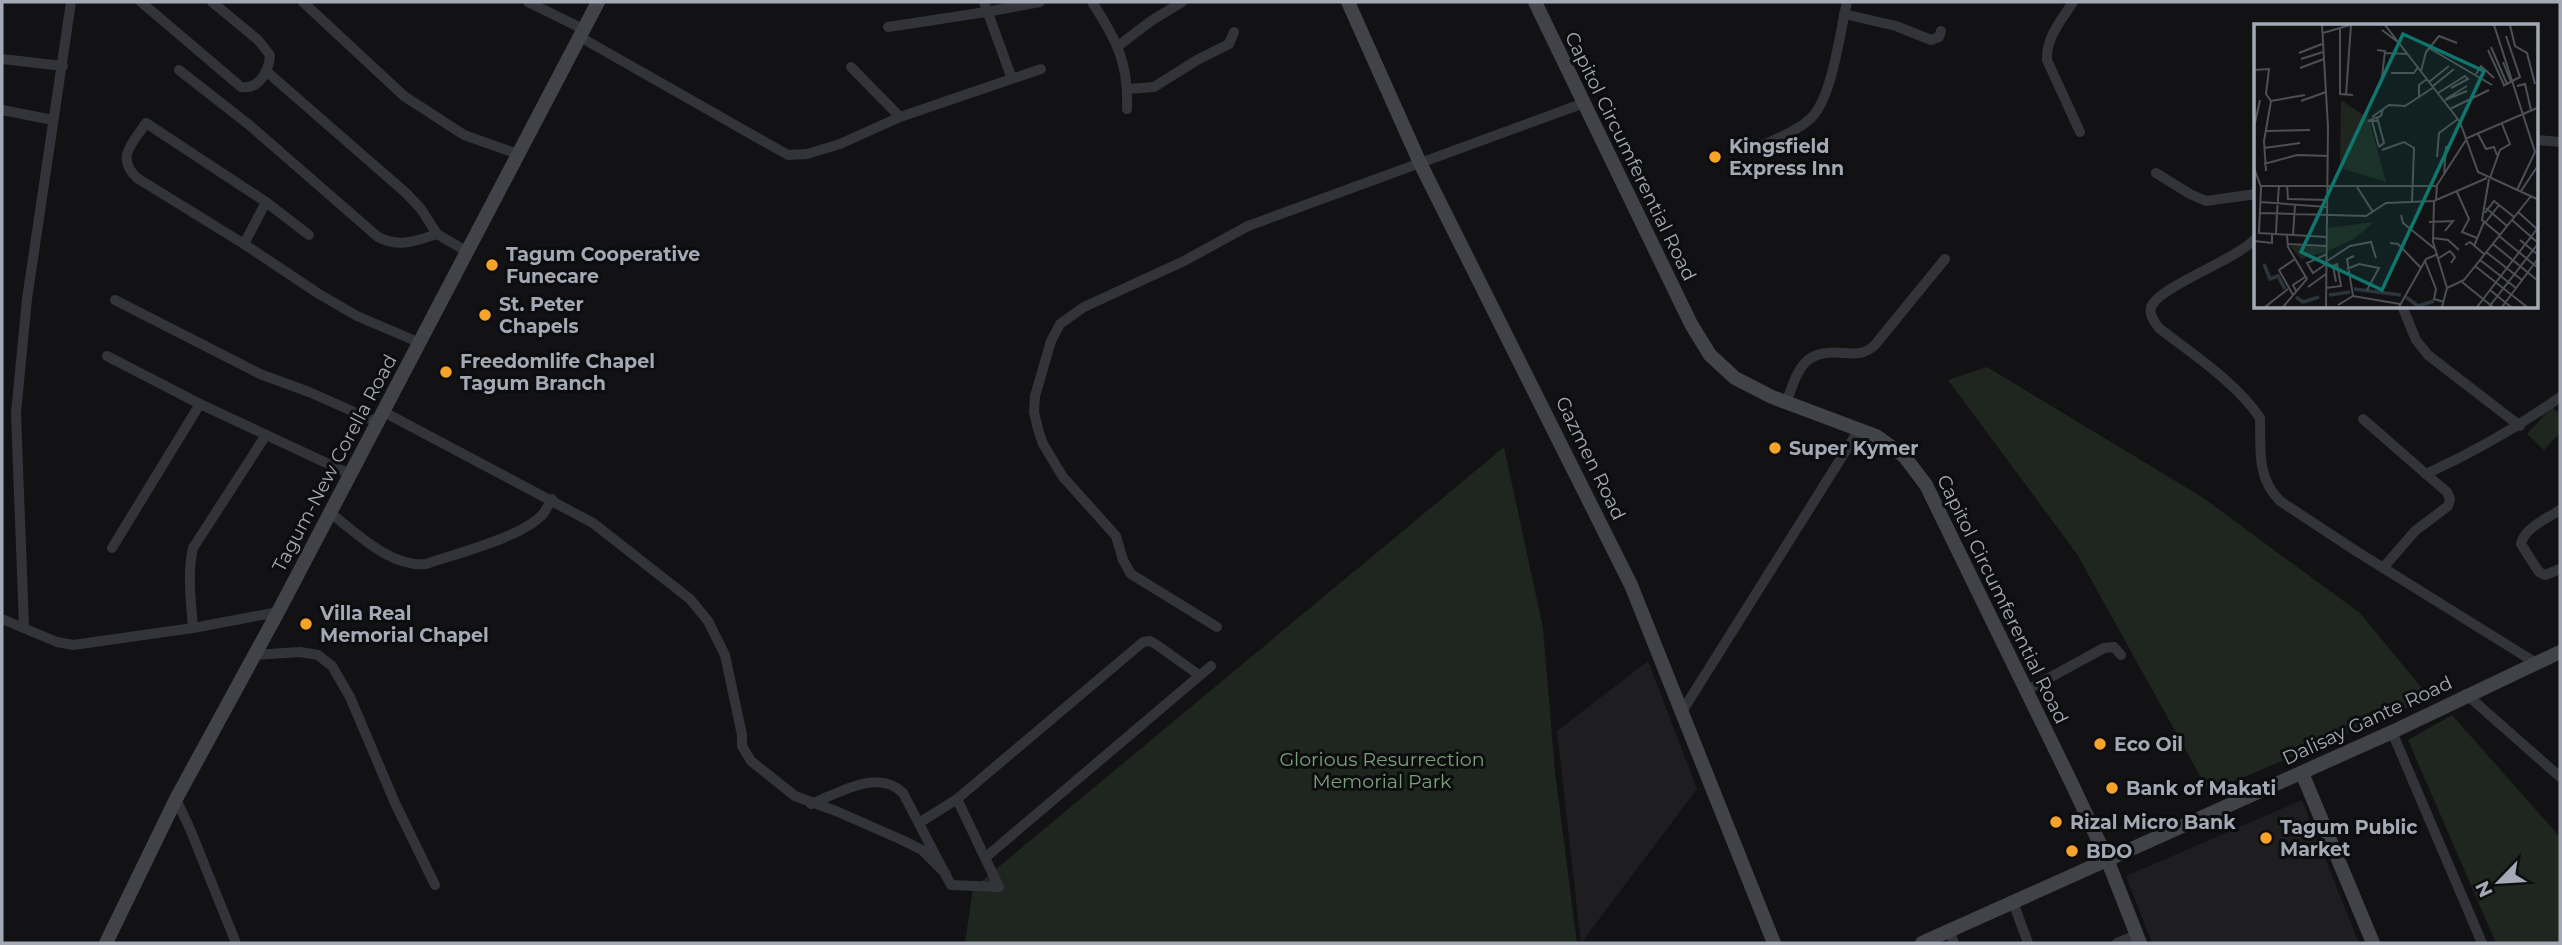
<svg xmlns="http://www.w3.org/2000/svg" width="2562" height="945" font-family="Montserrat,sans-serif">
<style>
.built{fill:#1e1e21}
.green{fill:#1e261f}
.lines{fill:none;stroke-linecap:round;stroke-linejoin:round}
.street{stroke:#333439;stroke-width:10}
.secondary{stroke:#414349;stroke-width:14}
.poi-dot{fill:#f5a429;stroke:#0d0d0f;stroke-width:2.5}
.labels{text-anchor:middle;stroke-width:6;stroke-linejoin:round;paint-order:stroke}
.poi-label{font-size:19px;font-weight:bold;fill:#a3aab5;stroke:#0d0d0f;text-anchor:start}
.street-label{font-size:19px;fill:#a3aab5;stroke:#0d0d0f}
.park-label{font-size:19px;fill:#7aa07a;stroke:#0d0d0f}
.inset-river{fill:none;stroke:#2b363c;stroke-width:3.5}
.inset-road{fill:none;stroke:#4c4f54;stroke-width:2}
.view{fill:#0f766e;fill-opacity:0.15;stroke:#0f766e;stroke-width:3.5}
.inset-edge{fill:none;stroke:#a3aab5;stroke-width:3.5}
</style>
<rect width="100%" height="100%" fill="#121214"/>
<!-- built -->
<g class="built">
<path d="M1648 661 1697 789 1581 943 1557 731Z"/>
<path d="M2302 800 2359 943H2152L2126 876Z"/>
</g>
<!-- green -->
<g class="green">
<path d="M1987 367 2202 497 2360 613 2430 698 2209 792 2077 554 1948 380Z"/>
<path d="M2552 407 2560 414V433L2544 450 2527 434Z"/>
<path d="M1504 447 1543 628 1555 772 1577 943H965L973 888Z"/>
<path d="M2452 715 2560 837V943H2496L2408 740Z"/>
</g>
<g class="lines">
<!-- street -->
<g class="street">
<path d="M141 2 241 87C259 90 269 71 270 55L258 40 212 2"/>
<path d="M303 2 404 96 464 135 518 154"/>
<path d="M528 2 583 29"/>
<path d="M984 2 1012 79"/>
<path d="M1092 2C1116 39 1129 63 1127 109"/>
<path d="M2073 2C2061 21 2046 37 2047 60L2080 132"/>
<path d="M1844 14 1896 26 1931 40 1939 37 1941 31"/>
<path d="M888 27 986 12 1040 2"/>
<path d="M580 37 788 155 807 154 840 144 900 117 1041 69"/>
<path d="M1118 46 1151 21 1182 2"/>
<path d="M2 59 63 66"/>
<path d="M851 67 900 117"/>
<path d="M179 70 248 124 378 237C399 248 416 241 437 234"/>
<path d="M266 71 406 193 421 209 437 234 466 251"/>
<path d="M1128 89 1154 87 1197 60 1229 44 1234 32"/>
<path d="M2 110 53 120"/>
<path d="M2536 140 2560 142"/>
<path d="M1752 150C1771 141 1794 133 1810 119 1832 100 1840 32 1847 2"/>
<path d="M2156 173 2190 194 2206 201 2256 194"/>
<path d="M309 235 266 202 146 123C133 143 115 157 137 178L244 244 319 294 357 316 418 342"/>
<path d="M2256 238C2237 260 2155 288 2151 308 2149 316 2155 322 2159 328 2192 354 2237 383 2260 418 2261 449 2256 477 2280 501L2356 551 2536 663"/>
<path d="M244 244 266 202"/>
<path d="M115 300 260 374 309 392 377 422"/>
<path d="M2402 306 2416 340 2428 355 2520 426"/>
<path d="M107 356 200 404 350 474"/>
<path d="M1786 403C1798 371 1802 349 1842 353 1855 354 1863 355 1874 346L1945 259"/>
<path d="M382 411 593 523 690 599 708 621 725 655 742 735V746L751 761 795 796 836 811 902 840 922 850 946 874"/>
<path d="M2363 419 2426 474C2474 452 2517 428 2560 397"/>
<path d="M2560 510C2548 518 2524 528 2521 544L2539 572 2545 575 2560 569"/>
<path d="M329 512C357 533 389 567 426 564 455 554 523 537 543 514 546 510 549 504 552 499"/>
<path d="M112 548 200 404"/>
<path d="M2383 568 2415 531 2448 506 2450 499 2447 492 2426 474"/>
<path d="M2 619 57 642 73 645 193 628 278 612"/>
<path d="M24 627 16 413 27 299 71 2"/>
<path d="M1217 627 1131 574 1123 560 1116 536 1063 477 1043 444 1038 429 1034 412 1035 396 1051 341 1060 324 1084 307 1184 261 1248 226 1584 103"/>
<path d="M193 628C191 601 187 574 193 548L266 435"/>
<path d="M254 655 300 652 318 655 332 666 350 697 395 803 435 885"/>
<path d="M2027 690 2104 648 2114 647 2121 655"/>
<path d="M2466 694 2560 777"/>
<path d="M1683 710 1860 428"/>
<path d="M2392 732 2482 943"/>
<path d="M176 799 190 829 236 943"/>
<path d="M811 804C839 793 878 768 903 793L951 885 999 887 957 799"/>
<path d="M919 823 957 799 1143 642 1150 641 1157 645 1199 675"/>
<path d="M986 857 1211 666"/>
<path d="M2013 902 2028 943"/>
<path d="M1949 931 1954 943"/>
<path d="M2117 943 2137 935"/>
</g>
<!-- secondary -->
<g class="secondary">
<path d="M1348 2 1420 163 1631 585 1774 943"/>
<path d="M1535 2 1691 324 1710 355 1735 378 1772 397 1876 436 1904 456 1926 485 2072 784 2107 859 2140 943"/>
<path d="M2302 773 2373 943"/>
<path d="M106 943 176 799 278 612 598 2"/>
<path d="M1922 943 2392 732 2560 652"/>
</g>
</g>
<!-- markers -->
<g class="poi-dot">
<circle cx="1715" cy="157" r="7"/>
<circle cx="492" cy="265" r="7"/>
<circle cx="485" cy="315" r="7"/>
<circle cx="446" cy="372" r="7"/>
<circle cx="1775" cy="448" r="7"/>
<circle cx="306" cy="624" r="7"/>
<circle cx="2100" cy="744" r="7"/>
<circle cx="2112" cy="788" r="7"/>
<circle cx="2056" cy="822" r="7"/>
<circle cx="2266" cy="838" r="7"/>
<circle cx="2072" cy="851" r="7"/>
</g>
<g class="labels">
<!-- poi labels -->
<g class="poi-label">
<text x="1729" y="153">Kingsfield<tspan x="1729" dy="22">Express Inn</tspan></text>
<text x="506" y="261">Tagum Cooperative<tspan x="506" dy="22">Funecare</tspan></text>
<text x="499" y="311">St. Peter<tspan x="499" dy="22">Chapels</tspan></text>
<text x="460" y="368">Freedomlife Chapel<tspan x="460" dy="22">Tagum Branch</tspan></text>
<text x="1789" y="455">Super Kymer</text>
<text x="320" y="620">Villa Real<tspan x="320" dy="22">Memorial Chapel</tspan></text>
<text x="2114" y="751">Eco Oil</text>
<text x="2126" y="795">Bank of Makati</text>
<text x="2070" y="829">Rizal Micro Bank</text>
<text x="2280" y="834">Tagum Public<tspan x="2280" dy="22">Market</tspan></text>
<text x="2086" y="858">BDO</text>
</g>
<!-- street labels -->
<g class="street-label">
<text transform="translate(1631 156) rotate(64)" y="7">Capitol Circumferential Road</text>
<text transform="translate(1591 458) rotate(64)" y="7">Gazmen Road</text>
<text transform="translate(334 463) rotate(-62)" y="7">Tagum-New Corella Road</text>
<text transform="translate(2003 599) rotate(64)" y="7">Capitol Circumferential Road</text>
<text transform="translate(2367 720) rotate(-25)" y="7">Dalisay Gante Road</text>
</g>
<!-- park labels -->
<g class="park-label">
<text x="1382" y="766">Glorious Resurrection<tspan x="1382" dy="22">Memorial Park</tspan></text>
</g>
</g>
<!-- overview -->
<g transform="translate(2254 24)">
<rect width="284" height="284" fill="#121214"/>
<path d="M87 76 115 95 132 158 86 144ZM120 198 100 215 74 227V204ZM36 222 71 223V228L47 235Z" fill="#1e261f"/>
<path class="inset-river" d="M10 240 16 255 24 252 31 265M100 265 147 271M75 271 96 268M42 273 49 278 65 273M152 273 164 282 180 277"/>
<path class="inset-road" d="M68 1 74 103 72 283M131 1 206 98 224 148 283 175M240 1 281 128 263 166M256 1 261 22 273 29 281 60M86 4V70L99 71M128 6 145 19M69 9 96 1M237 23 253 60M175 24 238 61M123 26 131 27 128 53M234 26 250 61M45 29 68 20M130 29 154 30M47 35 69 28M249 38 257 58M46 44 70 35M0 46 15 45 12 70 17 77M167 47 172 28 185 12 203 19M137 49H160L164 43M222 50 227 42 240 54M175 58 195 42M179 62 200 45M249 62 266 53 252 12M263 62 271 60 277 86M184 69 211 52 214 55 197 64M92 71 97 1M165 74V61L173 55M192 75 213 62M191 76 213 67M17 77 51 71M47 77 72 68M196 85 235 66M118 93 135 81 151 82 180 63M123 93 130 119 125 123M118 97 125 123M124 97H114L127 92 129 85M0 103 6 76M12 107 56 106M224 110 232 125 240 123 243 131M211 115 283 84M10 124 46 119M128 126 150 118 160 124 158 178M183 133 185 109 204 95M10 140 43 131 74 132M0 144 7 163 5 209 72 213M12 147 10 117 17 77M190 151 192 122M236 154 246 126 256 120 248 100M235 155 228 196 246 211M33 161 34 175 73 176M7 162H183M103 163 119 188M267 167 283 143M203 168 215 195 208 208 223 214M182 176 183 161 212 116M180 177 179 218 193 264 188 283M7 178 73 183M232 184 253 202M264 188 283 205M6 189 112 192 132 179 180 177 233 154M23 189 25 161M231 189 240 177 260 193M147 191 149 199 181 225M258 196 283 218M175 198 199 197 191 207M231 199 245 181M22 210 23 189M39 211 41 181M245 212 283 243M179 214 194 216 205 226M266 216 283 230M0 217 18 219V210M136 219 144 220 167 244M33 220 72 222M239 220 283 256M211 221 216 218 230 230M220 222 230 198M232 228 268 256M185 234 196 227 201 233 197 239M226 236 262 264M73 237 96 222 117 218 122 234M171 237 182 265 180 275 190 278M72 240 59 249 53 239 73 230M221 242 273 283M93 245 105 240 125 244 113 266M208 258 239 283M54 263 72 250M72 264 87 262 83 240 79 242 82 258M193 264 210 256 277 172M236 266 257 283M42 267 39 261 51 253M39 271 25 246 41 235M99 272 93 235 100 232M84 281 99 272 146 280M11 283 34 265M29 283 53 255 34 223 33 211M145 283 172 235 184 230M223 283 283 205M235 283 283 221M248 283 283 236"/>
<path class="view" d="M149 10 230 47 128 266 47 228Z"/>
<rect width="284" height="284" class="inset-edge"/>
</g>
<!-- border -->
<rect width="2562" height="945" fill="none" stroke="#a3aab5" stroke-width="7"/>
<!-- north arrow -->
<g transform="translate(2499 882) rotate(245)" stroke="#0d0d0f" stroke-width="5" paint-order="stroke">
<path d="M0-5L12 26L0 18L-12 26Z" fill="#a3aab5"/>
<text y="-10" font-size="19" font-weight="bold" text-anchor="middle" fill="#a3aab5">N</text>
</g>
</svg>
